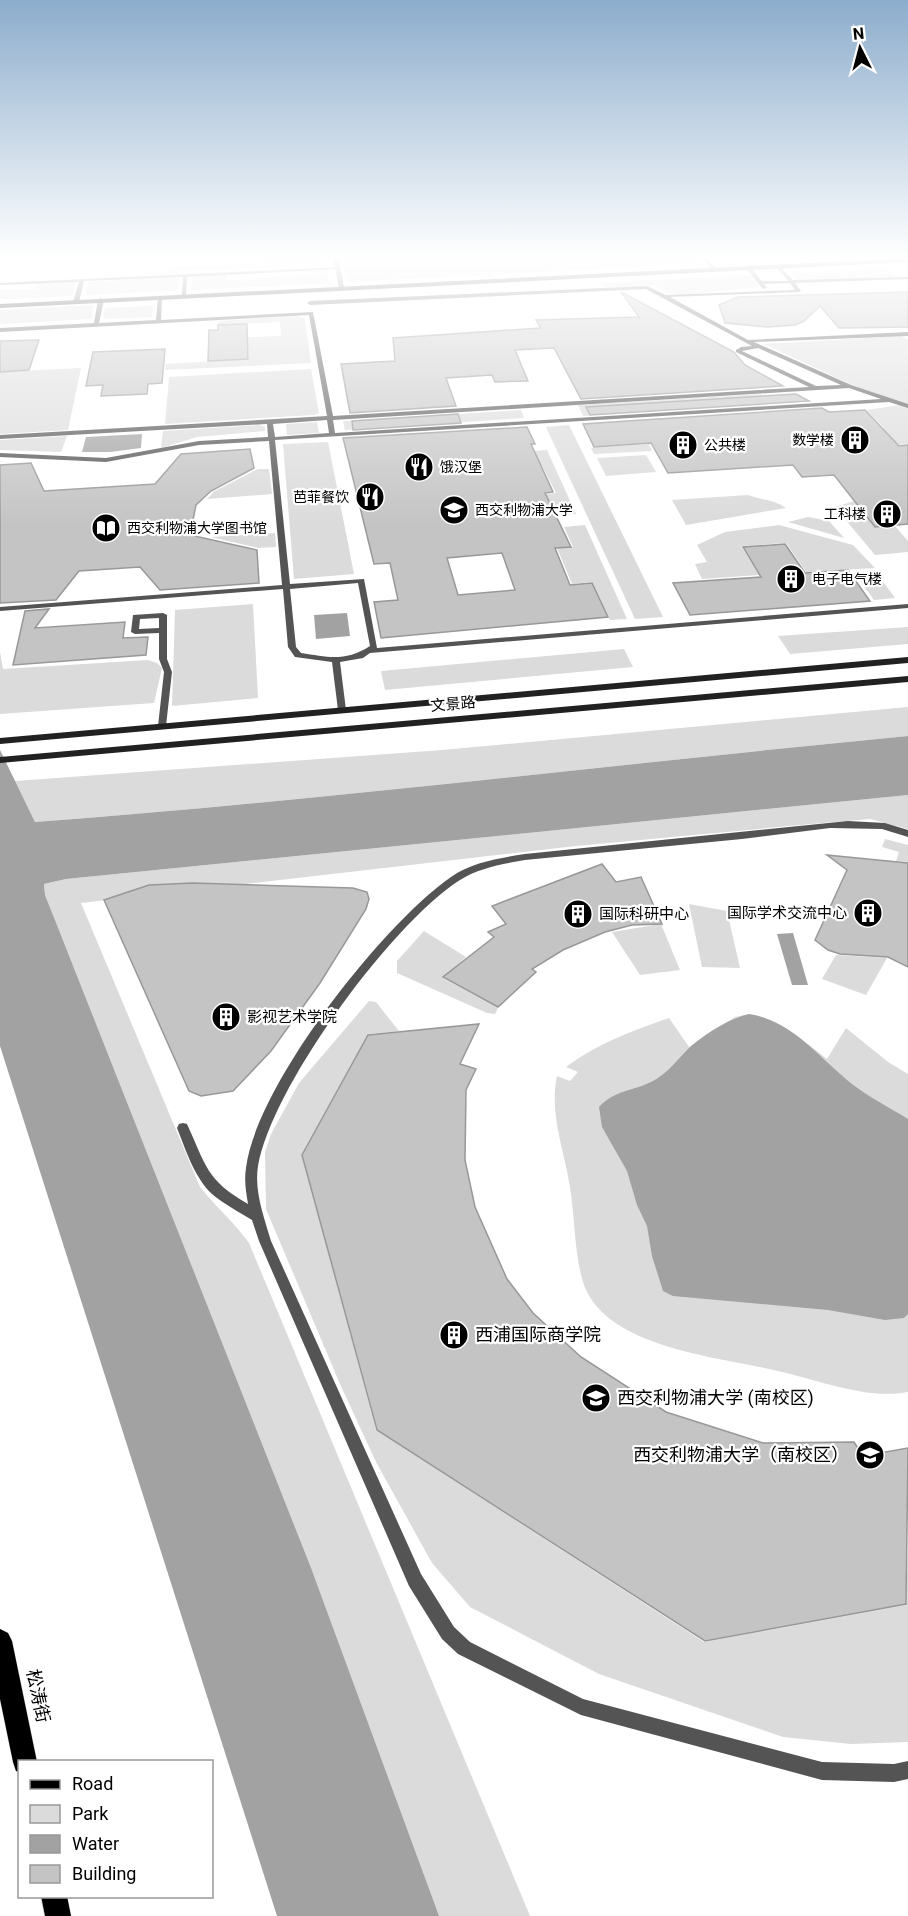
<svg xmlns="http://www.w3.org/2000/svg" width="908" height="1916" font-family="Roboto,'Noto Sans SC',sans-serif">
<style>
.green{fill:#dbdbdb}
.water{fill:#a2a2a2}
.building{fill:#c4c4c4;stroke:#989898;stroke-width:1.5;fill-rule:evenodd}
.lines{fill:none;stroke-linecap:round;stroke-linejoin:round}
.primary-casing{stroke:#dbdbdb;stroke-width:1}
.service{fill:#545454;fill-rule:evenodd}
.tertiary{fill:#545454;fill-rule:evenodd}
.secondary{fill:#212121;fill-rule:evenodd}
.primary{fill:#000;fill-rule:evenodd}
.labels{text-anchor:middle;stroke-width:4.5;stroke-linejoin:round;paint-order:stroke}
.far-poi-label{font-size:14px;fill:#000;stroke:#fff;text-anchor:start}
.street-label{font-size:15px;fill:#000;stroke:#fff}
.poi-label{font-size:15px;fill:#000;stroke:#fff;text-anchor:start}
.near-poi-label{font-size:18px;fill:#000;stroke:#fff;text-anchor:start}
.near-street-label{font-size:18px;fill:#000;stroke:#fff}
</style>
<rect width="100%" height="100%" fill="#fff"/>
<!-- green -->
<g class="green">
<path d="M262 257H324L326 265 167 272 168 267 262 262Z"/>
<path d="M341 257H691L702 264 346 282Z"/>
<path d="M886 268 897 277 798 280 791 273Z"/>
<path d="M327 269 330 283 191 290 192 277 227 275V280L314 275 313 270Z"/>
<path d="M745 275 754 277 759 287 684 295 667 293 655 285 605 287 596 283Z"/>
<path d="M179 277 178 290 86 295 88 282Z"/>
<path d="M76 282 73 296 0 299V290L36 289 37 284Z"/>
<path d="M93 305 92 319 0 324V310Z"/>
<path d="M153 306 152 317 103 319 105 308Z"/>
<path d="M297 316 305 319 311 363 165 370 166 364 249 359V351H244L227 338 281 336 280 322 219 325V321Z"/>
<path d="M901 336 908 340V444L890 446 875 430 884 428 866 410 900 405 897 401 852 385 764 344Z"/>
<path d="M81 368 68 430 0 434V372Z"/>
<path d="M311 369 319 413 314 415 165 424 169 377Z"/>
<path d="M761 394 769 404 583 416 578 405Z"/>
<path d="M521 410 524 418 345 430 343 421Z"/>
<path d="M317 422 319 433 287 435 286 424Z"/>
<path d="M259 425 265 427V431L197 437 161 448 163 431Z"/>
<path d="M569 425 663 617 635 619 546 427Z"/>
<path d="M67 436 61 452 0 450V440Z"/>
<path d="M328 442 354 574 294 579 283 444Z"/>
<path d="M649 444 652 451 594 454 591 448Z"/>
<path d="M547 450 576 514 544 516 536 495 556 493 542 466 525 467 518 452Z"/>
<path d="M646 455 656 472 606 476 597 458Z"/>
<path d="M258 469H269L272 494 207 499 215 491Z"/>
<path d="M880 493 857 505 875 527 895 526 908 541V552L875 555 835 507Z"/>
<path d="M748 495C761 500 776 500 786 508L686 525 672 500Z"/>
<path d="M808 517 829 521 844 538 788 522Z"/>
<path d="M585 525 627 619 610 620 592 582 572 584 557 548 573 547 564 527Z"/>
<path d="M779 525 853 545 875 568 806 572 786 543 741 546 759 575 702 579 695 564 707 562 697 545 725 532Z"/>
<path d="M275 533 276 547 258 548 211 537Z"/>
<path d="M876 572 895 598 874 600 855 574Z"/>
<path d="M253 604 258 698 172 706 175 610Z"/>
<path d="M908 627V644L790 654 778 636Z"/>
<path d="M624 649 633 667 385 690 381 671Z"/>
<path d="M0 652 3 669 148 660 157 663 162 668 154 703 0 714Z"/>
<path d="M908 707V736C617 764 327 800 35 822L15 781 442 750Z"/>
<path d="M908 795V829L870 819 800 825 576 846 81 903 200 1187C216 1207 234 1222 249 1243L530 1916H432L45 895 44 884 66 879Z"/>
<path d="M885 839 908 845V862L896 861 899 852 882 847Z"/>
<path d="M689 904 727 911 740 968 702 967Z"/>
<path d="M661 924 680 970 640 975 612 932Z"/>
<path d="M424 931 466 957 443 978 498 1008 495 1014 487 1013 397 973V961Z"/>
<path d="M836 955H837L887 958 866 995 822 979Z"/>
<path d="M369 1001 376 1002 399 1031 368 1034 302 1155 376 1430 704 1642 906 1605 908 1548V1742L851 1744 783 1737 599 1674 470 1607 432 1563 376 1462 340 1384 266 1209 265 1152 271 1134 299 1083Z"/>
<path d="M749 1014C781 1019 801 1039 827 1059L846 1028 888 1062 908 1074V1392C866 1400 819 1380 778 1371 722 1357 604 1349 583 1282 574 1252 575 1218 570 1187 564 1149 549 1114 557 1076L570 1081 578 1072 566 1067C600 1042 630 1032 669 1018L689 1047 735 1017Z"/>
</g>
<!-- water -->
<g class="water">
<path d="M142 434 141 448 110 452H82L86 437Z"/>
<path d="M347 613 350 636 316 639 314 615Z"/>
<path d="M908 736V795L66 879 44 884 45 895 311 1568 439 1916H277L0 1046V750L35 822C327 800 617 764 908 736Z"/>
<path d="M793 933 808 985H792L777 934Z"/>
<path d="M749 1014C793 1021 819 1058 852 1084 869 1097 890 1108 908 1119V1314L904 1318 885 1320 828 1310 673 1296 663 1291 652 1256 647 1226 637 1205 627 1171 602 1127 599 1107C614 1090 634 1091 653 1081 668 1073 676 1061 688 1049 703 1035 728 1019 749 1014Z"/>
</g>
<!-- building -->
<g class="building">
<path d="M621 292 734 352 745 365 783 386 581 399 554 348 515 350 528 381 495 382 492 375 446 378 456 406 350 413 341 364 395 361 393 338 541 328 536 320 639 317Z"/>
<path d="M908 292V327L839 328 820 306 804 321 795 325 767 327 725 323 719 305 738 297Z"/>
<path d="M247 324 248 359 208 361 209 330H218V325Z"/>
<path d="M39 340 29 370 0 372V341Z"/>
<path d="M165 349 162 383 148 384 147 394 101 396 103 385 86 386 93 352Z"/>
<path d="M796 394 809 401 590 415 586 407Z"/>
<path d="M822 408 829 412 865 410 899 446 908 445V524L875 527 834 475 802 477 793 465 668 473 651 443 594 447 583 424Z"/>
<path d="M458 414 461 423 353 430 352 421Z"/>
<path d="M527 427 535 444H531L553 492 545 493 571 547 555 548 570 585 592 583 608 617 381 638 374 602 398 600 390 563 374 564 343 438ZM502 553 515 590 458 595 447 558Z"/>
<path d="M250 449 254 468 211 491 196 505 190 535 257 550 259 583 160 590 140 567 79 571 56 600 0 603V465L31 463 44 491 155 484 181 454Z"/>
<path d="M785 544 805 573 848 570 870 601 690 615 673 583 761 577 743 547Z"/>
<path d="M49 609 35 628 125 622 123 638 148 637 146 655 13 665 25 611Z"/>
<path d="M827 855 908 863V967L888 957 840 954 828 950 815 940 847 870Z"/>
<path d="M602 864 616 882 641 877 662 924 632 925 605 932 563 950 532 969 536 972 498 1007 443 977 494 937 488 932 506 924 492 906Z"/>
<path d="M193 883 353 888 367 892 369 899 366 909 320 983 271 1051 233 1091 201 1096 189 1091 104 900 149 885Z"/>
<path d="M479 1024 460 1064 476 1069 466 1090 465 1160 475 1207 507 1279 533 1313 581 1357 666 1412 763 1443 854 1442 863 1456 908 1448 906 1604 705 1641 377 1430 302 1155 368 1035Z"/>
</g>
<g class="lines">
<!-- primary casing -->
<g class="primary-casing">
<g id="primary">
<path d="M0 1629 8 1633 12 1641 37 1762H20V1772L16 1771 13 1762 0 1699Z"/>
<path d="M41 1896H67L71 1916H45Z"/>
</g>
</g>
<!-- service -->
<g class="service">
<path d="M701 257H705L717 270H713Z"/>
<path d="M778 265 793 280 908 277V279L795 283 801 291 799 292 670 297 748 340 908 332V336L754 342 851 385 908 404V408L889 402 275 440 290 584 364 579 377 648 908 604V608L370 653 363 658 340 662 346 710 342 713 338 710 332 662 295 657 288 647 283 589 0 611V607L282 585 269 441 199 445 106 462 0 457V453L106 458 199 441 268 437 267 424 0 439V435L327 416 309 315 0 332V328L94 323 98 300 101 298 104 300 99 323 156 320 158 297 160 296 162 297 161 320 313 312 333 416 809 387 736 352V350L741 347 752 346 646 289 310 305 307 303 310 301 647 286 666 295 795 290 790 283 764 284 767 288 763 289 746 268 750 267 762 281H788L776 266ZM758 348 841 385 816 386 742 351ZM849 388 881 399 335 433 333 420ZM327 420 329 433 275 437 273 424ZM358 583 370 646C345 662 328 657 301 653L296 647 290 589Z"/>
<path d="M338 267 340 269 187 277 186 296 184 297 182 296 183 277 84 281 79 302 76 304 73 302 79 282 0 285V283Z"/>
<path d="M163 613 167 615V659L172 672 166 726 162 729 158 726 164 672 159 659V633L135 634 131 632 133 615ZM159 618V628L139 629 140 619Z"/>
<path d="M848 821 885 823 908 830V837L882 829 830 828 742 839 525 860C502 864 479 868 460 880 392 923 272 1086 258 1166 254 1191 264 1217 271 1241L421 1574 454 1627 470 1642 583 1699 822 1762 894 1764 908 1761V1779L894 1782 822 1780 581 1715 458 1654 442 1639 409 1586 259 1241 252 1220C239 1212 224 1204 212 1194 194 1177 186 1150 177 1128L179 1124 183 1123 187 1124C206 1165 206 1180 248 1204 246 1192 244 1180 246 1168 256 1085 383 924 451 877 472 862 500 858 525 854Z"/>
</g>
<!-- tertiary -->
<path class="tertiary" d="M333 257H339L344 289 339 288Z"/>
<!-- secondary -->
<g class="secondary">
<path d="M908 258V262L0 308V304Z"/>
<path d="M908 657V663L0 744V738Z"/>
<path d="M908 676V682L0 763V757Z"/>
</g>
<!-- primary -->
<use href="#primary" class="primary"/>
</g>
<!-- sky -->
<linearGradient id="sky" x2="0" y2="1"><stop stop-color="#8cadcc"/><stop offset="0.49" stop-color="#fff"/><stop offset="1" stop-color="#fff" stop-opacity="0"/></linearGradient>
<rect width="908" height="525" fill="url(#sky)"/>
<!-- icons -->
<defs>
<g id="building-disc" transform="scale(1.5)"><circle r="9.5" fill="#000" stroke="#fff"/><path d="M-4-6H4V6H1V3H-1V6H-4ZM-2.5-4.3h1.7v1.8h-1.7ZM.8-4.3h1.7v1.8H.8ZM-2.5-1h1.7V.8h-1.7ZM.8-1h1.7V.8H.8Z" fill="#fff"/></g>
<g id="restaurant-disc" transform="scale(1.5)"><circle r="9.5" fill="#000" stroke="#fff"/><path d="M-5-6h1v4h1v-4h1v4h1v-4h1v5L-1.5 .5V6h-2V.5L-5-1ZM5-6V6H3V1.5H1.5Q1.5-4 5-6Z" fill="#fff"/></g>
<g id="university-disc" transform="scale(1.5)"><circle r="9.5" fill="#000" stroke="#fff"/><path d="M0-5L7-2L0 1L-7-2ZM-4 1L0 2.5L4 1V4Q0 6-4 4Z" fill="#fff"/></g>
<g id="library-disc" transform="scale(1.5)"><circle r="9.5" fill="#000" stroke="#fff"/><path d="M-6-4Q-3-5.5-.7-3.5V5Q-3 3-6 4ZM6-4Q3-5.5 .7-3.5V5Q3 3 6 4Z" fill="#fff"/></g>
<g id="school-disc" transform="scale(1.5)"><circle r="9.5" fill="#000" stroke="#fff"/><path d="M0-5L7-2L0 1L-7-2ZM-4 1L0 2.5L4 1V4Q0 6-4 4Z" fill="#fff"/></g>
</defs>
<g fill-rule="evenodd">
<use href="#building-disc" x="855" y="440"/>
<use href="#building-disc" x="683" y="445"/>
<use href="#restaurant-disc" x="419" y="467"/>
<use href="#restaurant-disc" x="370" y="497"/>
<use href="#university-disc" x="454" y="510"/>
<use href="#building-disc" x="887" y="514"/>
<use href="#library-disc" x="106" y="528"/>
<use href="#building-disc" x="791" y="579"/>
<use href="#building-disc" x="868" y="913"/>
<use href="#building-disc" x="578" y="914"/>
<use href="#building-disc" x="226" y="1017"/>
<use href="#building-disc" x="454" y="1335"/>
<use href="#university-disc" x="596" y="1398"/>
<use href="#school-disc" x="870" y="1455"/>
</g>
<g class="labels">
<!-- far-poi labels -->
<g class="far-poi-label">
<text x="834" y="445" text-anchor="end">数学楼</text>
<text x="704" y="450">公共楼</text>
<text x="440" y="472">饿汉堡</text>
<text x="349" y="502" text-anchor="end">芭菲餐饮</text>
<text x="475" y="515">西交利物浦大学</text>
<text x="866" y="519" text-anchor="end">工科楼</text>
<text x="127" y="533">西交利物浦大学图书馆</text>
<text x="812" y="584">电子电气楼</text>
</g>
<!-- street labels -->
<g class="street-label">
<text transform="translate(453 704) rotate(-5)" y="5">文景路</text>
</g>
<!-- poi labels -->
<g class="poi-label">
<text x="847" y="918" text-anchor="end">国际学术交流中心</text>
<text x="599" y="919">国际科研中心</text>
<text x="247" y="1022">影视艺术学院</text>
</g>
<!-- near-poi labels -->
<g class="near-poi-label">
<text x="475" y="1341">西浦国际商学院</text>
<text x="617" y="1404">西交利物浦大学 (南校区)</text>
<text x="849" y="1461" text-anchor="end">西交利物浦大学（南校区）</text>
</g>
<!-- near-street labels -->
<g class="near-street-label">
<text transform="translate(38 1696) rotate(78)" y="6">松涛街</text>
</g>
</g>
<!-- legend -->
<rect x="18" y="1760" width="195" height="138" fill="#ffffff" stroke="#999999" stroke-width="1.5"/>
<rect x="30" y="1780" width="30" height="9" fill="#000000" stroke="#999999" stroke-width="1.5"/>
<text x="72" y="1790" font-size="18" fill="#000000">Road</text>
<rect x="30" y="1805" width="30" height="18" fill="#dbdbdb" stroke="#999999" stroke-width="1.5"/>
<text x="72" y="1820" font-size="18" fill="#000000">Park</text>
<rect x="30" y="1835" width="30" height="18" fill="#a2a2a2" stroke="#999999" stroke-width="1.5"/>
<text x="72" y="1850" font-size="18" fill="#000000">Water</text>
<rect x="30" y="1865" width="30" height="18" fill="#c4c4c4" stroke="#999999" stroke-width="1.5"/>
<text x="72" y="1880" font-size="18" fill="#000000">Building</text>
<!-- north arrow -->
<g transform="translate(860 48) rotate(354)" stroke="#ffffff" stroke-width="4.5" paint-order="stroke">
<path d="M0-4.5L10 22L0 15L-10 22Z" fill="#000000"/>
<text y="-9" font-size="16" font-weight="bold" text-anchor="middle" fill="#000000">N</text>
</g>
</svg>
